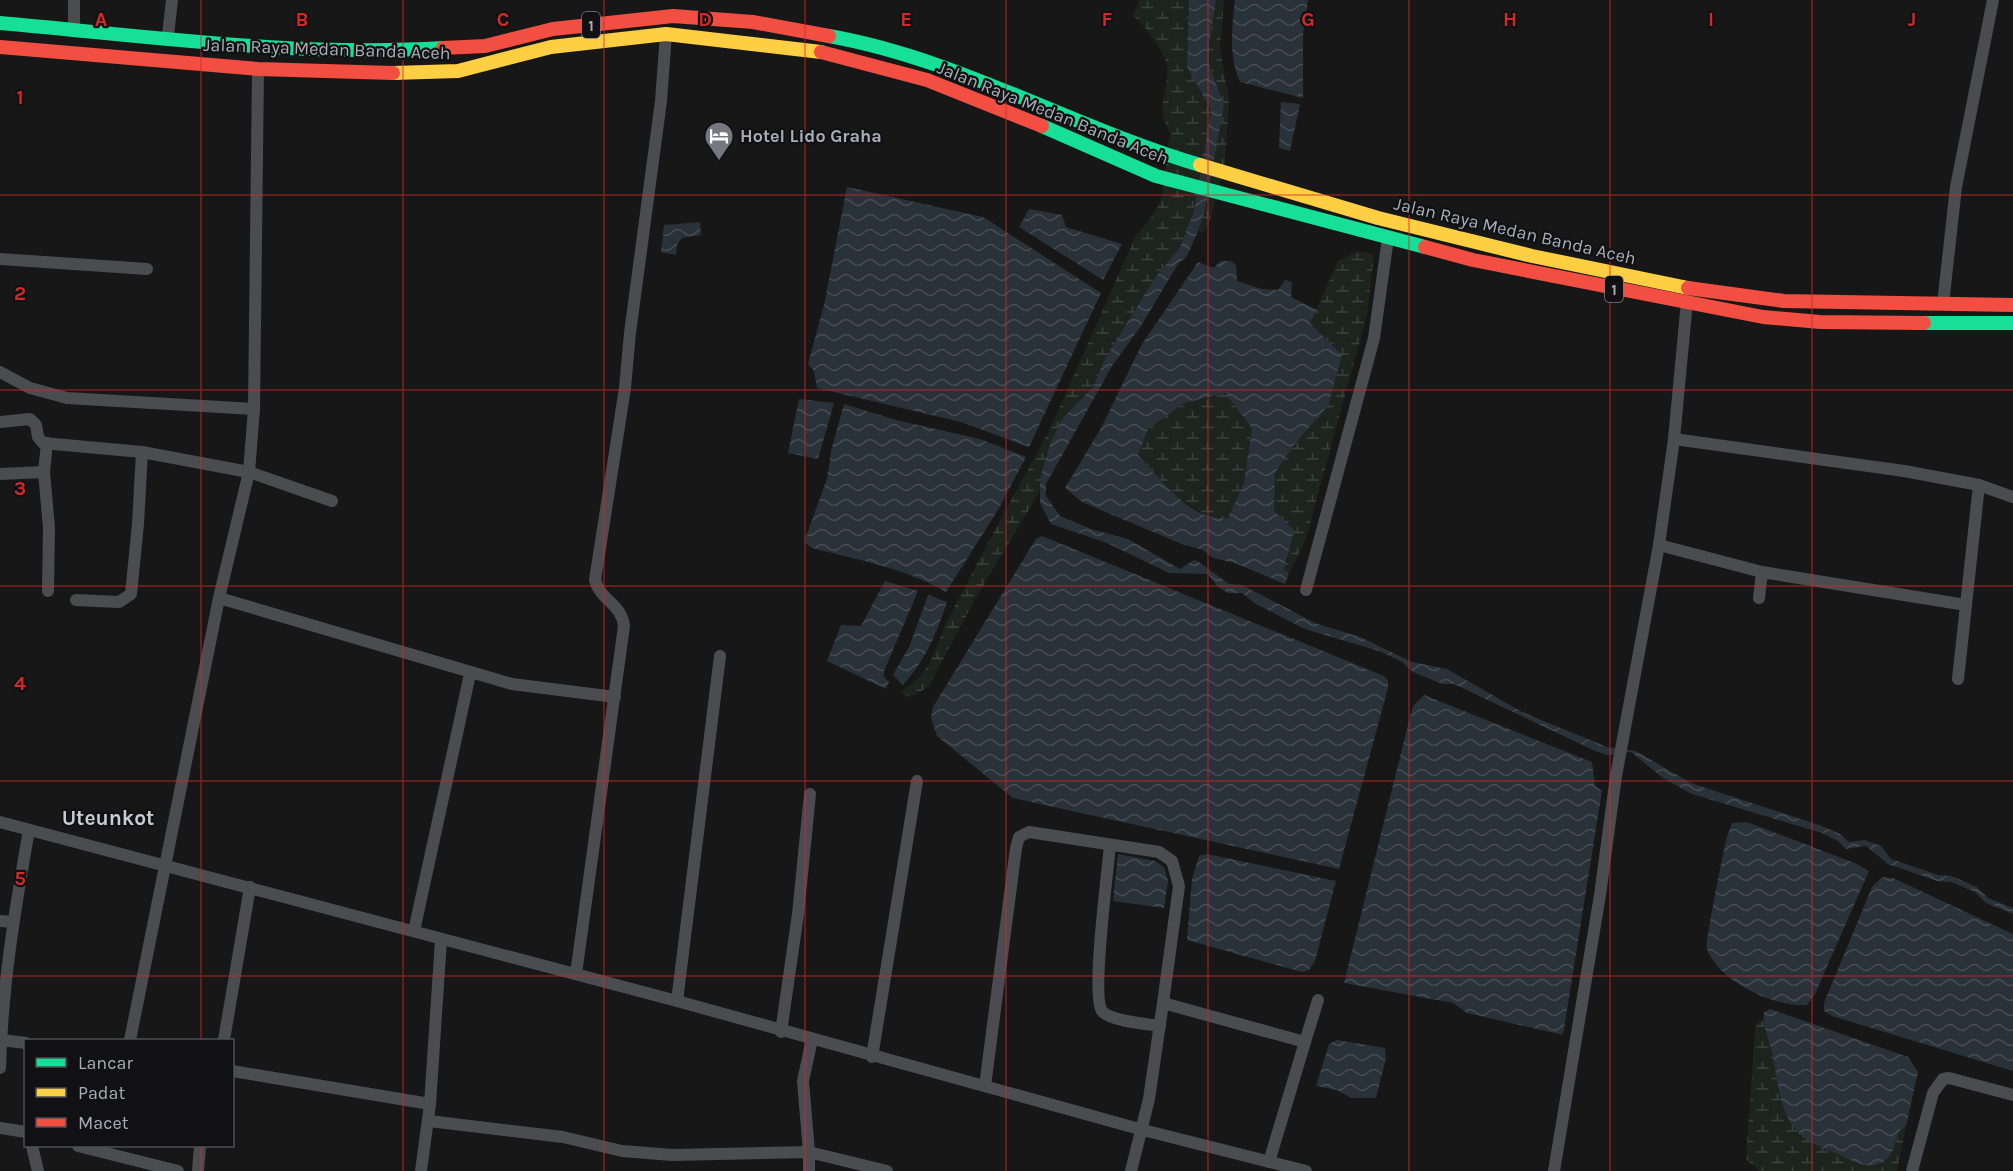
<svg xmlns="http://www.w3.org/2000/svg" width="2013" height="1171" font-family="Karla,sans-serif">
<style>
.wetland{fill:url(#wetland-marsh)}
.water{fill:url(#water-waves);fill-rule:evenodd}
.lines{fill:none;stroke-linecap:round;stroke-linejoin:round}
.street{stroke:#4b4c50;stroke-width:12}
.fast{stroke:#16e098;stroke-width:14}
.slow{stroke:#ffcf43;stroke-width:14}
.jam{stroke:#f24e42;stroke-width:14}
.grid{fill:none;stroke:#d62828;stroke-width:1.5;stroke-opacity:0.55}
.labels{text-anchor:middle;stroke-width:4.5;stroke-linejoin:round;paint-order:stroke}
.shield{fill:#111113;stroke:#7b7e86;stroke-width:1.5}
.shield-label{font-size:16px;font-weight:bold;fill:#a8adb8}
.street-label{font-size:18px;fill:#a8adb8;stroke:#111113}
.poi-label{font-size:18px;font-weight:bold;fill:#a8adb8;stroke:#111113;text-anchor:start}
.quarter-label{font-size:21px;font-weight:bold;fill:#c9ccd4;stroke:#111113}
.grid-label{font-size:20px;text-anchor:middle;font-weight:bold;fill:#d62828;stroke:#111113;stroke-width:4.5;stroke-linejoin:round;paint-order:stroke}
</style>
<defs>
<pattern id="wetland-marsh" width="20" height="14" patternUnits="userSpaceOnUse" patternTransform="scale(1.5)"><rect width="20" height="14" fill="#1d241e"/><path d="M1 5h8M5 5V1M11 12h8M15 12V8" fill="none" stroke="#3b413d"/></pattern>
<pattern id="water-waves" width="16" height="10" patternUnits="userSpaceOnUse" patternTransform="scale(1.5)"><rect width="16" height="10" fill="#2a3239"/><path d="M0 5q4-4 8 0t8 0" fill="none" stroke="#464d54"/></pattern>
</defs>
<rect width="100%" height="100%" fill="#171717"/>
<!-- wetland -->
<g class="wetland">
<path d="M1139 0H1189L1187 67 1211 110 1194 211 1180 247 1154 279 1106 357 1093 387 1040 479V491L974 601 929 686 917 694 905 697 902 691 915 681 929 665 947 621 982 554 1050 429 1136 235C1176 196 1158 181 1171 134 1153 106 1170 93 1167 66 1165 52 1144 24 1133 16Z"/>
<path d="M1216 0H1224L1220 49 1229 100 1225 163 1210 221 1203 233 1198 231 1205 210 1224 105 1209 64V45Z"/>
<path d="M1358 251 1374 254 1367 315 1305 542 1289 573 1284 570 1288 559 1274 511 1275 473 1296 442 1342 355 1310 323 1338 261Z"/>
<path d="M1225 393 1252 427 1244 483 1228 518 1213 520 1173 495 1138 455 1148 429 1184 403Z"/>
<path d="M1763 1021 1772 1051 1780 1097 1889 1158 1902 1128 1906 1126 1897 1171H1759L1746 1159 1755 1030 1757 1022Z"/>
</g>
<!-- water -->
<g class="water">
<path d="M1189 0H1216L1209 45V64L1224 105 1205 210 1198 231 1187 256 1178 264 1141 326 1112 366 1046 484V496L1060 516 1091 529 1128 539 1180 569 1194 560 1199 562 1229 584 1242 585 1315 623 1360 637 1412 662 1447 669 1522 712 1607 747 1636 751 1691 783 1819 825 1840 834 1849 842 1865 840 1881 846 1891 859 1938 875 1951 876 1977 887 1988 898 2013 908V914L1986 903 1975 892 1951 882 1937 881 1888 864 1866 846 1846 849 1838 841 1822 833 1692 794 1663 778 1631 752 1608 755 1595 751 1454 684H1442L1413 672 1402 662 1382 652 1305 629 1256 604 1242 593H1228L1218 587 1208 574 1169 573 1107 543 1051 524 1040 503V479L1050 445 1062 419 1093 387 1106 357 1154 279 1180 247 1194 211 1211 110 1187 67Z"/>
<path d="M1235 0H1308L1303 35V98L1240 82C1228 53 1232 30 1235 0Z"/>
<path d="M1281 102 1300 104 1290 151 1279 148Z"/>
<path d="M847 187 983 217 1101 293 1029 447 961 422 817 388 814 371 808 364 824 305Z"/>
<path d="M1029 209 1062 215 1066 227 1122 244 1103 280 1019 227Z"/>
<path d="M700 222 701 235 682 238 677 245 676 255 661 252 664 225Z"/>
<path d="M1220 261H1231L1236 265 1237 281 1262 289 1278 290 1285 280 1292 282 1291 297 1317 310 1310 323 1342 355 1328 406 1296 442 1275 473 1274 511 1294 530 1284 570 1289 573 1285 584 1235 563 1213 558 1203 550 1182 544 1103 511 1082 502 1065 488 1101 428 1142 344 1198 262 1214 268ZM1225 393 1252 428 1244 483 1228 518C1191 523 1161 479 1138 455L1148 429 1184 403Z"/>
<path d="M799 399 834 403 818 459 788 453Z"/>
<path d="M844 404 896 420 980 439 1026 457 998 510 946 592C905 568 858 560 812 548L804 542 827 479 831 451Z"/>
<path d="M1042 536 1384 676 1388 681V688L1339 869 1013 798 937 736 931 718 933 707 1036 539Z"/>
<path d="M885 581 918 591 884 671V677L889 682 886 689 827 661 841 625 861 626Z"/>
<path d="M928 595 947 602C936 634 926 660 903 685L893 675 910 645Z"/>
<path d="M1424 695 1592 762 1595 786 1602 791 1563 1035 1467 1013 1453 1003 1344 983 1409 721 1413 706Z"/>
<path d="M1747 822 1857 864 1869 871 1815 994 1807 1005C1774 1007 1719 982 1707 949 1705 941 1723 855 1726 840L1732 823Z"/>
<path d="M1118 854 1155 861 1164 867 1168 881 1164 908 1113 901Z"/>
<path d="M1207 854 1336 881 1315 961 1309 970 1302 972 1187 940 1192 879 1199 856Z"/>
<path d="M1882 877 1893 878 2013 934V1071L1832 1016 1824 1011V1003L1872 887Z"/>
<path d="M1770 1009 1908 1057 1918 1072 1906 1126C1892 1131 1899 1162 1874 1165 1862 1167 1851 1160 1840 1155 1829 1150 1816 1146 1806 1139 1779 1120 1778 1081 1772 1052 1769 1039 1762 1025 1764 1012Z"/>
<path d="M1337 1040 1385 1048 1386 1058 1376 1098H1351L1337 1090 1316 1086 1329 1044Z"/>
</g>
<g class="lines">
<!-- street -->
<g class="street">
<path d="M74 28V0"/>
<path d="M168 35 172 0"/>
<path d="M0 259 147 269"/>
<path d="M1943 304 1956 187 1993 0"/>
<path d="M0 372 30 388 67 398 254 409"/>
<path d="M0 422 30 419 36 425 38 437 43 443 142 452 249 472 332 501"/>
<path d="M1674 439 1904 471 1979 485 2013 497"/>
<path d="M47 443 44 472 49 528 48 591"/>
<path d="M0 474 44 472"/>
<path d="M1659 545 1762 572 1759 598"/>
<path d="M1762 572 1966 605"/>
<path d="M1306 590 1374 338 1388 238"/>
<path d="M219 598 512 684 615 697"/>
<path d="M76 600 119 602 131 594 138 524 142 452"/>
<path d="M1958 679 1979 485"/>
<path d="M0 822 677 1001 1143 1130 1306 1171"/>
<path d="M1110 845C1108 870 1091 996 1102 1011 1110 1021 1147 1024 1160 1026"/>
<path d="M0 921 13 922"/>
<path d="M414 931 470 674"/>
<path d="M576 974 624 626C622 604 600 600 595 580L625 388 630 333 661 101 666 34"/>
<path d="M677 1001 720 656"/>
<path d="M781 1032 798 914 810 794"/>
<path d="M812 1039 803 1081 809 1152 887 1171"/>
<path d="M1 1040 26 1043"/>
<path d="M130 1040 219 598 249 472 254 409 258 69"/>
<path d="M224 1040 250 887"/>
<path d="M1305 1042 1318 1000"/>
<path d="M872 1057 917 781"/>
<path d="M0 1068C2 987 15 909 29 830"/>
<path d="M232 1071 430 1104"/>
<path d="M985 1086 1016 848 1019 837 1029 832 1159 852 1172 861 1179 886 1163 1003"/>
<path d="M429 1121 563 1137 622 1151 672 1155 809 1152V1171"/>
<path d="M0 1128 26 1132"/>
<path d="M32 1146 38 1171"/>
<path d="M78 1146 178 1171"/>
<path d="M198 1171 200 1146"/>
<path d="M421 1171 430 1104 441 940"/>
<path d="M1131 1171 1149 1099 1163 1003 1305 1042 1269 1162"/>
<path d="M1554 1171 1600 895 1616 776 1659 545 1674 439 1687 301"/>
<path d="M1912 1171 1933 1093 1943 1079 1949 1078 2013 1095"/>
</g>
<!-- fast -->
<g class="fast">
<path d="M0 23C146 36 296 57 443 48"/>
<path d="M829 36C959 59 1074 128 1200 165"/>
<path d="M1042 126 1156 176 1425 247"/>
<path d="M1924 323H2013"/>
</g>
<!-- slow -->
<g class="slow">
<path d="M393 73 458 71 551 47 666 34 821 52"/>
<path d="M1200 165 1378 218 1532 256 1688 288"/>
</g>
<!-- jam -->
<g class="jam">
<path d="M0 47 258 69 393 73"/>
<path d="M443 48 485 46 553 29 673 16 753 22 829 36"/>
<path d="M821 52 927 80 1042 126"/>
<path d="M1425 247 1473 260 1763 317 1820 322 1924 323"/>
<path d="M1688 288 1784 301 2013 305"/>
</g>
</g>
<!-- grid -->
<path class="grid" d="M201 0V1040M403 0V1171M604 0V1171M805 0V1171M1006 0V1171M1208 0V1171M1409 0V1171M1610 0V1171M1812 0V1171M0 195H2013M0 390H2013M0 586H2013M0 781H2013M0 976H2013M201 1146V1171"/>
<!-- icons -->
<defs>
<g id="hotel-pin" transform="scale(1.5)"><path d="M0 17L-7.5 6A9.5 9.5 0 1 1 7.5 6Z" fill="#757880" stroke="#111113"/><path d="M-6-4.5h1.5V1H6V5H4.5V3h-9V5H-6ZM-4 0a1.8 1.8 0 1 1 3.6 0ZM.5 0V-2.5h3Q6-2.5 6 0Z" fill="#fff"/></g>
</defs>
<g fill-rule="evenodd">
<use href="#hotel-pin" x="719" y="136"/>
</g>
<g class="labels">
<!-- shield labels -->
<g class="shield">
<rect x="582" y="12" width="18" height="26" rx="4.5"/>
<rect x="1605" y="276" width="18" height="26" rx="4.5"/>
</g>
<g class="shield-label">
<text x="591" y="31">1</text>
<text x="1614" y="295">1</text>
</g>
<!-- street labels -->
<g class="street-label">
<text transform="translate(327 49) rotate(2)" y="6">Jalan Raya Medan Banda Aceh</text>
<text transform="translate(1053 113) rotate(22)" y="6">Jalan Raya Medan Banda Aceh</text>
<text transform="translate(1515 231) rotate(13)" y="6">Jalan Raya Medan Banda Aceh</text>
</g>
<!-- poi labels -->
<g class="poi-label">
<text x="740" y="142">Hotel Lido Graha</text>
</g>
<!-- quarter labels -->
<g class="quarter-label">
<text x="108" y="825">Uteunkot</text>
</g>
</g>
<g class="grid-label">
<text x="101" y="26">A</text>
<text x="302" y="26">B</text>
<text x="503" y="26">C</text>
<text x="705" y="26">D</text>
<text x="906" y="26">E</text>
<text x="1107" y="26">F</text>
<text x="1308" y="26">G</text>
<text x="1510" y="26">H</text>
<text x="1711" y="26">I</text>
<text x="1912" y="26">J</text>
<text x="20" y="104">1</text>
<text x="20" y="300">2</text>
<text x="20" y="495">3</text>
<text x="20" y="690">4</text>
<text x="20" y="885">5</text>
</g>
<!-- legend -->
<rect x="24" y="1039" width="210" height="108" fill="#111113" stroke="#4d4f55" stroke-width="1.5"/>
<rect x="36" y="1058" width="30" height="9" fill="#16e098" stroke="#4d4f55" stroke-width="1.5"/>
<text x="78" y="1069" font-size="18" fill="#a8adb8">Lancar</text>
<rect x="36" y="1088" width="30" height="9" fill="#ffcf43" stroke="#4d4f55" stroke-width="1.5"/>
<text x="78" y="1099" font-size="18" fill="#a8adb8">Padat</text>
<rect x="36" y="1118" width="30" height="9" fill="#f24e42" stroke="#4d4f55" stroke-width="1.5"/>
<text x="78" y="1129" font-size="18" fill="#a8adb8">Macet</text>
</svg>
